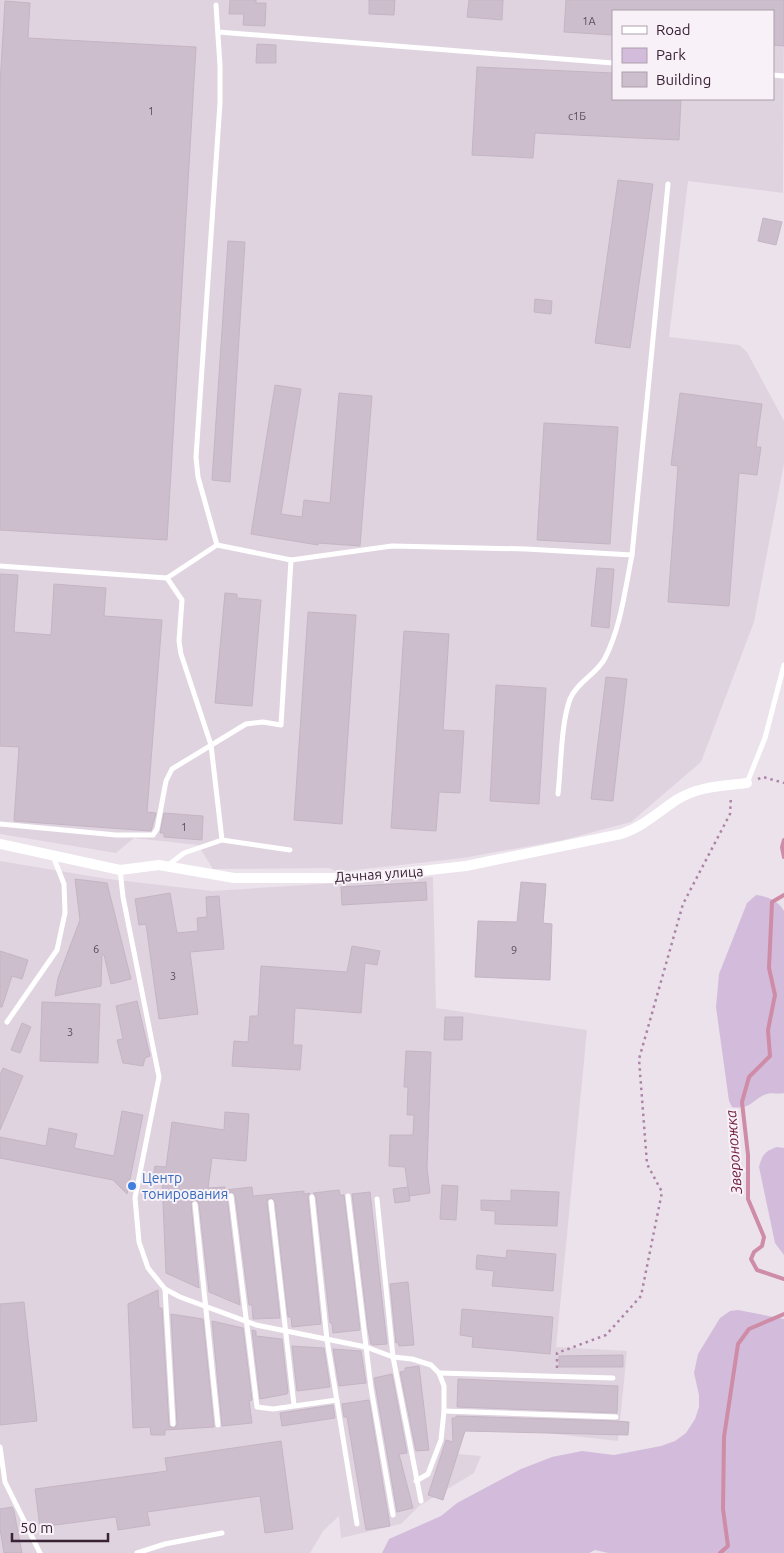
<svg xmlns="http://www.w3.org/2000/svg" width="784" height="1553" font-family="Ubuntu,sans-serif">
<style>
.built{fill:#dfd3df;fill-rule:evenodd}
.green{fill:#d3bcdb}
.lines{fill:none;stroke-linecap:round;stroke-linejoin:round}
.stream{stroke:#ce8ca6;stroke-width:4}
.building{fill:#ccbecc;stroke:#c5b5c4}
.path{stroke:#ad84a7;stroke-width:2.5;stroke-dasharray:2.5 4;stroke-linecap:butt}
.service{stroke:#fff;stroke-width:5}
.minor{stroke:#fff;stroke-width:10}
.shop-dot{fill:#3f7fe0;stroke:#f8f2f8;stroke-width:2}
.labels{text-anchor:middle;stroke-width:4;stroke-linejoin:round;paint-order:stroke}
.number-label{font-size:11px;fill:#5f4a5c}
.street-label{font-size:14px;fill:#3b2337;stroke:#f8f2f8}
.shop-label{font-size:14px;fill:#366cbe;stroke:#f8f2f8;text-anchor:start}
.water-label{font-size:15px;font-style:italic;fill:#742040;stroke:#f8f2f8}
</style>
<rect width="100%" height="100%" fill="#ebe2eb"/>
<!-- built -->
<g class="built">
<path d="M0 0H784L783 193 688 181 669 337 739 345 747 352 784 421V463L754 622 701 762 631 822 563 840 463 858 337 872 330 868 213 869 198 845 134 838 116 853 0 834ZM613 11H773V99H613Z"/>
<path d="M0 861 108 879 212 891 433 877 436 1008 587 1030 556 1347 627 1351 618 1441 455 1423 458 1454 481 1456 474 1473 419 1506 401 1524 341 1538 339 1516 323 1531 310 1553H0Z"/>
</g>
<!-- green -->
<g class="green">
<path d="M756 895C767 896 779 901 784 911V1093C777 1095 771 1091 764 1095 751 1101 750 1110 732 1107L729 1101 716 1007 719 974 747 903Z"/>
<path d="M777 1147 784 1148V1255L775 1243 759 1167C762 1155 765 1151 777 1147Z"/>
<path d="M738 1310 784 1319V1553H608L595 1550 589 1553H382L389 1539 441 1516 457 1503 521 1469 552 1457 582 1451 614 1455 661 1446 675 1441 686 1433 695 1419 699 1407V1395L694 1373 698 1354 720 1318 730 1311Z"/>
</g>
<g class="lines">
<!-- stream -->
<g class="stream">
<path d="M784 840 782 847 784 857"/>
<path d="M784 895 772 902 769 968 775 995 768 1030 770 1056 749 1077 742 1102 748 1155V1199L764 1237 762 1246 754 1252 751 1259 757 1270 784 1279"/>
<path d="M720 1553 728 1546 723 1509 724 1437 738 1344 749 1329 784 1314"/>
</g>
</g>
<!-- building -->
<g class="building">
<path d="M230 0H256V3H266L265 26 243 25 244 14H229Z"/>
<path d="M369 0H395L394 15 369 14Z"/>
<path d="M469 0H503L502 20 467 17Z"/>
<path d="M566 0H784V46L773 45V11H613V35L564 32Z"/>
<path d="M5 1 30 3 28 38 196 47 167 540 0 530V83Z"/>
<path d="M257 44 276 45V63H256Z"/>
<path d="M477 67 613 73V99H681L679 140 535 133 533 158 472 155Z"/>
<path d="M618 180 653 184 630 348 595 343Z"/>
<path d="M763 218 782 222 776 245 758 241Z"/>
<path d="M228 241 245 242 230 482 212 480Z"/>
<path d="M535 299 552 301 551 314 534 312Z"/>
<path d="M275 385 301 389 281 514 302 517 304 500 330 503 339 393 372 396 360 546 318 543V545L251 534Z"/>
<path d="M680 393 762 404 756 447H761L757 475 739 473 729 606 668 602 678 466 671 465Z"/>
<path d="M544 423 618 427 610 544 537 540Z"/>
<path d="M597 568 614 569 609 628 591 626Z"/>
<path d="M0 574 18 575 14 632 51 635 54 584 106 588 104 616 162 620 147 812 156 813 151 831 14 821 19 747 0 746Z"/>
<path d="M225 593 237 594V598L261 600 252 706 215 703Z"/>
<path d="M308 612 356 615 342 824 294 820Z"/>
<path d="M404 631 449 634 443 730 464 731 460 793 439 792 436 831 391 828Z"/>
<path d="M606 677 627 679 613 801 591 799Z"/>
<path d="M496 685 546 688 539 804 490 801Z"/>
<path d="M164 813 203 816 202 840 164 837V833H160Z"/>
<path d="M75 879 107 883 131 979 111 984 104 955H102L101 986 55 996 58 978 80 920Z"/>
<path d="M426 882 427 900 342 905 341 887Z"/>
<path d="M521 882 546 884 543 923 552 924 550 980 475 977 478 921 517 922Z"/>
<path d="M170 893 177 933 198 931 197 918 207 917 206 897 219 896 224 949 190 952 198 1014 159 1019 146 924 139 925 135 899Z"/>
<path d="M352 946 380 951 377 965 365 963 361 1013 295 1008 293 1045H302L300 1070 232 1066 234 1041 248 1042 250 1016H258L261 966 347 972Z"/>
<path d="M0 951 28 960 22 979 12 976 2 1007H0Z"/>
<path d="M137 1001 150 1056 145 1058 143 1066 123 1063 117 1040 123 1039 116 1006Z"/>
<path d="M42 1002 100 1004 98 1063 40 1061Z"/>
<path d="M445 1017H463L462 1040H444Z"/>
<path d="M22 1023 31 1027 20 1053 11 1050Z"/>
<path d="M406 1051 431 1052 427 1168 430 1193 409 1196 405 1167 389 1166 390 1135H413L414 1115H407L408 1087H404Z"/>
<path d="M3 1068 23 1076 0 1130V1075Z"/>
<path d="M122 1111 143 1115 127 1194 113 1180 0 1158V1137L46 1146 49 1128 77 1134 74 1148 114 1156Z"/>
<path d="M225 1112 249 1114 246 1161 212 1158 208 1188 225 1187V1190L252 1187 253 1196 304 1191V1194L310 1193 308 1197 321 1324 292 1327 291 1317H288L275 1202 272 1198 268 1199 267 1202 280 1318 253 1319 252 1305H249L235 1195 232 1192 228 1193 227 1197 240 1305 209 1292 199 1204 196 1200 192 1201 191 1204 199 1288 166 1273 162 1180 153 1179 155 1166 166 1167 172 1122 224 1130Z"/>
<path d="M442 1185 458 1186 456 1220 440 1219Z"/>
<path d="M408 1187 410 1201 395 1203 393 1189Z"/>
<path d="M339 1190 340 1195H344L360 1330 333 1333 332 1323H330L316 1197 313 1193Z"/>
<path d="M511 1190 559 1192 557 1226 495 1224V1211L481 1210V1200L511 1201Z"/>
<path d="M370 1192 387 1344 374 1345 371 1344 368 1329 352 1194Z"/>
<path d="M507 1250 556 1254 553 1291 492 1286 494 1271 476 1269 477 1255 506 1258Z"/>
<path d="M408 1282 414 1345 399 1346 398 1342 396 1343 390 1284Z"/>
<path d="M158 1290 159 1308H162L169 1426 174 1428 177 1424 171 1314 203 1319 214 1427 165 1430V1435H151L150 1427 133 1428 128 1304Z"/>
<path d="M24 1302 37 1421 0 1425V1304Z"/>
<path d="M462 1309 553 1317 550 1354 472 1347 473 1337 460 1335Z"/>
<path d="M212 1321 243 1328 252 1400 249 1401 252 1423 222 1426Z"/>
<path d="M252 1330 256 1331V1336L282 1339 288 1392 287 1394 260 1399Z"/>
<path d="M292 1346 324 1348 330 1387 297 1391Z"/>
<path d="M333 1349 361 1351 366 1383 339 1386Z"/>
<path d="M623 1355V1367H559V1356Z"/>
<path d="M419 1366 429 1450 416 1451 400 1372 405 1371V1368Z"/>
<path d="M392 1374 407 1453 399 1454 413 1508 397 1512 374 1378Z"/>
<path d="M458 1379 618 1386 617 1413 457 1407Z"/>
<path d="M369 1400 390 1526 366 1530 347 1417H344L342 1404Z"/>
<path d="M333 1405 335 1418 282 1426 280 1413Z"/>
<path d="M456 1416 616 1421 629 1422 628 1435 465 1431 443 1500 428 1495 446 1440 453 1442 452 1418H456Z"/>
<path d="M281 1441 293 1529 265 1533 260 1496 147 1512 150 1525 118 1530 116 1517 40 1527 35 1489 167 1471 165 1458Z"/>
<path d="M12 1507 14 1511 22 1553H4L0 1529V1509Z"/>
</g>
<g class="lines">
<!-- path -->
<g class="path">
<path d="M758 779 763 777 784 783"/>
<path d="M557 1368V1353L606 1335 641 1296 662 1192 647 1164 639 1059 683 904 730 814 731 796"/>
</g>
<!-- service -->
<g class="service">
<path d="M218 32 613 63"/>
<path d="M773 75 784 76"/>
<path d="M632 555 668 184"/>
<path d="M291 560 392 546 526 549 632 555C625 589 621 627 605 658 597 674 577 682 570 699 561 723 561 767 558 794"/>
<path d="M0 566 167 578 217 545 198 477 196 457 220 103V66L216 5"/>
<path d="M747 783 765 738 784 665"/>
<path d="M0 824 116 835H153L157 829 166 781 172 769 246 724 263 722 281 725 291 560 217 545"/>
<path d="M222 840 290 850"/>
<path d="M167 866 184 853 222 840 211 745 181 654 179 641 182 600 167 578"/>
<path d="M120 870 123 897 159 1077 135 1198 139 1242 148 1268 165 1289 180 1297 256 1325 366 1347 393 1357 412 1359 431 1365 439 1373 444 1386V1411L441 1440 428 1474 416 1481"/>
<path d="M7 1022 57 950 65 913 64 884 53 856"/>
<path d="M231 1196 257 1407 273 1409 337 1400"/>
<path d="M348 1196 371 1388 393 1515"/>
<path d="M312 1197 327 1340 357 1524"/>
<path d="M377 1199 393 1357 421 1501"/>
<path d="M271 1202 294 1405"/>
<path d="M195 1204 218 1425"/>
<path d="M165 1289 173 1424"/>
<path d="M439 1373 613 1378"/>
<path d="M444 1411 616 1417"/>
<path d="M0 1447 5 1482 40 1553"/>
<path d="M137 1553 165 1544 222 1533"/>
</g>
<!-- minor -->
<path class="minor" d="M0 844 120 870 159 865 234 878H358L466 866 621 834C643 827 659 811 678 799 699 786 724 786 747 783"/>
</g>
<!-- markers -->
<circle class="shop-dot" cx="132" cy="1186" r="5"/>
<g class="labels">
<!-- number labels -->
<g class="number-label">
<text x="589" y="25">1А</text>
<text x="151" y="115">1</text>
<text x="577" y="120">с1Б</text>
<text x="184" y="831">1</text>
<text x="96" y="953">6</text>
<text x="514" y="954">9</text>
<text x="173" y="980">3</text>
<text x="70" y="1036">3</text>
</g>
<!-- street labels -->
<g class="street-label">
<text transform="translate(379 874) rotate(-4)" y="5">Дачная улица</text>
</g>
<!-- shop labels -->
<g class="shop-label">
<text x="142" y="1183">Центр<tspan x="142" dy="16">тонирования</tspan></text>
</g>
<!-- water labels -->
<g class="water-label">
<text transform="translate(734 1152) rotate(-94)" y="5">Звероножка</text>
</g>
</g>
<!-- legend -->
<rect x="612" y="10" width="162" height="90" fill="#f8f2f8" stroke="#ac9fab"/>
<rect x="622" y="26" width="25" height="8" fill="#ffffff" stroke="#ac9fab"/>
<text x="656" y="35" font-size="15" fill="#3b2337">Road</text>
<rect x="622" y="48" width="25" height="15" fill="#d3bcdb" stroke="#ac9fab"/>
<text x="656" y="60" font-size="15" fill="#3b2337">Park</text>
<rect x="622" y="72" width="25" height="15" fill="#ccbecc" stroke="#ac9fab"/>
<text x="656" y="85" font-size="15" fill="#3b2337">Building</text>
<!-- scale -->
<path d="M12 1533v8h96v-8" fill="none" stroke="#3b2337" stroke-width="2.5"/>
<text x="20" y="1533" font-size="15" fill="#3b2337" stroke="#f8f2f8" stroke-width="4" paint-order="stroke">50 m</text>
</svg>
